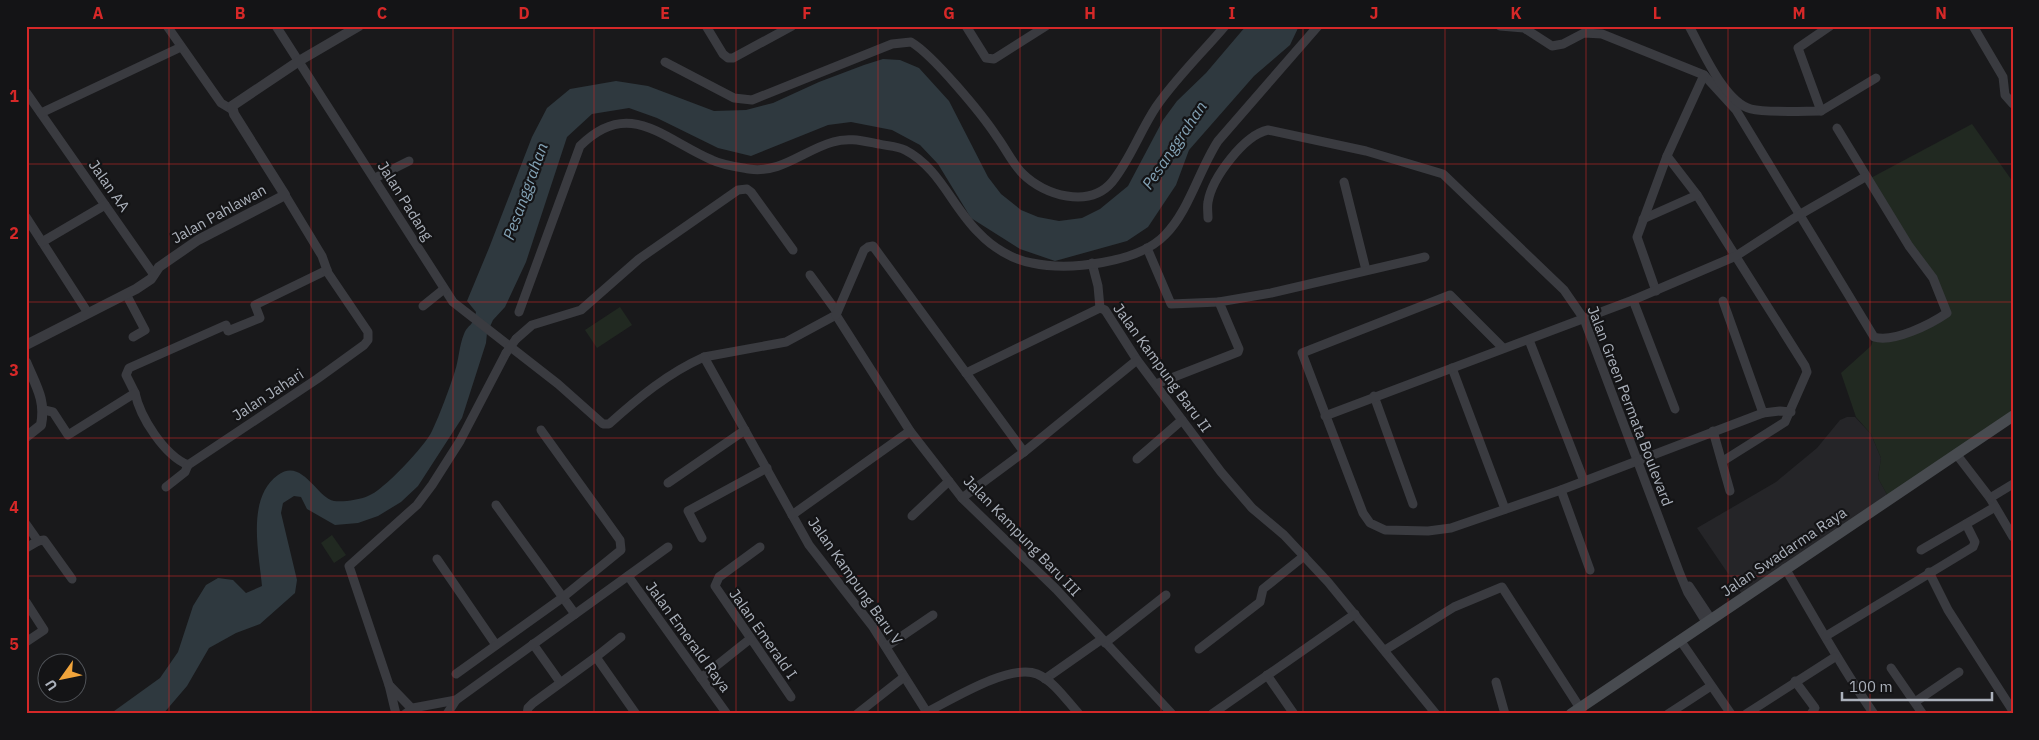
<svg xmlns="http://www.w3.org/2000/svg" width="2039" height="740" font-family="'IBM Plex Sans',sans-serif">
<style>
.built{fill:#252528}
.green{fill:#212921}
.water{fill:#2f393f}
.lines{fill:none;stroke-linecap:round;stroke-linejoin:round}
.minor{stroke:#3a3b40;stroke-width:9}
.tertiary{stroke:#3a3b40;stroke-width:10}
.secondary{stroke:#484b50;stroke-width:11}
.minor-bridge{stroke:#3a3b40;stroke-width:9}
.grid{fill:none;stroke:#d62828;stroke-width:1;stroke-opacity:0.55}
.labels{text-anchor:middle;stroke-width:4.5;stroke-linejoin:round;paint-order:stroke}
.street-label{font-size:15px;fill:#abb1bb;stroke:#141416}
.water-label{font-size:16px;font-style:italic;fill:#83a2b5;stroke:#141416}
.neatline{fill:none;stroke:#d62828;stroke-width:2}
.grid-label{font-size:16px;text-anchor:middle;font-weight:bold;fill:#d62828}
</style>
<rect width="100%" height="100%" fill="#19191b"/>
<!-- built -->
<path class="built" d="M1847 417H1855L1871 434 1881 458 1878 478 1890 500 1744 597 1697 528 1776 482 1817 448 1840 420Z"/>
<!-- green -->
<g class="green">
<path d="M1972 124 2013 182V415L1890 500 1878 478 1881 458 1871 434 1856 417 1841 373 1871 346 1874 337 1895 336 1948 313 1939 293 1867 180Z"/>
<path d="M620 307 632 325 597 348 585 330Z"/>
<path d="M332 535 346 555 334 563 321 543Z"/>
</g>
<!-- water -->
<path class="water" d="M1246 26H1299L1290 45 1254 76 1189 150 1176 185 1148 227 1127 241 1055 261 1020 249 971 218 938 164 920 145 892 130 851 122 828 125 751 156 718 148 657 118 629 108 592 114 567 137 526 262 505 307 493 320 487 333 486 343 462 418 418 486 401 502 378 516 358 523 335 525 307 509 301 497 294 496 283 503 281 513 297 580 295 593 260 624 236 633 209 648 187 686 163 714H110L160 678 178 652 193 606 206 585 218 578 233 580 246 593 262 586C259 553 246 498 278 475 302 457 317 498 334 501 344 502 359 500 368 496 383 491 425 446 432 431 440 414 449 390 455 371 459 359 459 346 464 334 468 324 473 327 476 312L467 301 489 248 532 137 547 108 570 89 616 81 648 86 714 111 746 110 773 103 819 82 864 65 883 59 900 60 919 68 949 101 988 177 1001 194 1021 210 1038 217 1059 221 1082 218 1100 209 1128 186 1163 120 1177 101 1206 73Z"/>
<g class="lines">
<!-- minor -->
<g class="minor">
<path d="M167 26 221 103 231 109"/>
<path d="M276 26 453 302 558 384 603 424H609C638 398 668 373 704 357L786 342 836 315"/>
<path d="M706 26 723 54 728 58H733L792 26"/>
<path d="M966 26 986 58 994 59 1046 26"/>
<path d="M1500 26 1524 28 1552 46 1563 44 1584 33 1602 34 1704 75 1736 110 1874 337C1894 343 1931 324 1947 313L1933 278 1909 246 1837 128"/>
<path d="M1689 26C1702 49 1724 102 1751 109 1766 113 1804 111 1821 111L1798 48 1830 26"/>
<path d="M1973 26 2003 77 2005 95 2013 104"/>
<path d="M665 62 734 98 752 100 892 44 911 42C933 55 982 114 997 137 1006 149 1012 163 1023 174 1044 195 1089 209 1112 182 1130 160 1140 131 1156 107 1176 78 1202 53 1225 26"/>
<path d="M26 92 154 275"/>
<path d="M1821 111 1876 78"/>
<path d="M41 113 181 47"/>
<path d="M1667 156 1697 195 1805 366 1807 372 1785 422 1723 461"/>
<path d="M375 178 409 161"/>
<path d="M1344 182 1366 270"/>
<path d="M26 217 88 313"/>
<path d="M1208 218C1208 213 1207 207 1208 202 1212 178 1244 135 1268 130L1366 151 1443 174 1564 290 1584 319 1680 574 1688 593 1706 622"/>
<path d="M1643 219 1697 195"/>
<path d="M42 242 105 205"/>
<path d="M1147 248 1171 304 1219 302"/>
<path d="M1092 263 1098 286 1100 308"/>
<path d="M810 275 837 312"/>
<path d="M1656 291 1637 237 1667 156 1704 75"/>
<path d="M126 294 145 330 133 337"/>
<path d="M1633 300 1675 409"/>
<path d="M1723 301 1763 413"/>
<path d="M423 306 444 289"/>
<path d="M519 312 580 146C629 97 663 139 712 160 722 165 737 167 749 169 781 174 804 150 833 142 848 137 863 141 879 144 887 146 897 146 905 150 940 168 952 207 979 233 992 247 1013 260 1032 263 1069 271 1138 263 1165 235 1189 211 1199 170 1218 141L1318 26"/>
<path d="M836 315 910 431 962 498 1056 589 1172 714"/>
<path d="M836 315 864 250 868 247 873 246 1024 452"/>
<path d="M516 339 532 325 581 310 639 259 738 190 747 189 751 192 793 250"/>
<path d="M1529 340 1584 481"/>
<path d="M1503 348 1450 295 1302 353 1363 513 1370 523 1385 530 1428 531 1451 528 1561 490 1763 413 1780 411 1791 412"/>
<path d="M704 357 809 545 873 627 928 714"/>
<path d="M1452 368 1505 509"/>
<path d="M966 373 1100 308 1105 310 1137 360 1221 472 1252 508 1284 535 1328 582 1436 714"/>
<path d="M1156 384 1238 352 1239 349 1219 302 1271 293 1425 257"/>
<path d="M135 393 126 375 129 368 226 325 228 331 260 318 255 305 327 270"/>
<path d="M1374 396 1413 504"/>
<path d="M44 410 53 412 68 435 135 393C140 417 164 455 188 465L317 379 364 345 368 340V332L328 273 322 256 285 195"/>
<path d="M1325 416 1633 300 1736 256 1799 215 1865 177"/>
<path d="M1713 431 1730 491"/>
<path d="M1957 455 1990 498 2013 537"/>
<path d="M1137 459 1182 420"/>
<path d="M668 483 745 430"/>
<path d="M166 487 185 472 188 465"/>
<path d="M1561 490 1590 570"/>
<path d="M962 498 1024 452 1137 360"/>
<path d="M1990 498 2013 484"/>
<path d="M496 505 575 614"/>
<path d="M792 515 910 431"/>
<path d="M912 516 949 481"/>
<path d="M26 524 38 541 44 540 72 579"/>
<path d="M702 538 688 511 767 468"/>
<path d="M760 547 719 577 715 586 791 697"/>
<path d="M26 548 38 541"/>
<path d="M1921 550 1995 507"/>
<path d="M437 559 496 645"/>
<path d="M1785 568C1814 617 1841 667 1874 714"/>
<path d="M1929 572 1948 610 2013 711"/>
<path d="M628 576 727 714"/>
<path d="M1689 586 1711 619"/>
<path d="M26 602 44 630 26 642"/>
<path d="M1826 636 1973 547 1975 542 1966 524"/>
<path d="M1680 640 1731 714"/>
<path d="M1105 643 1166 595"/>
<path d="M533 644 560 682"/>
<path d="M886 647 933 615"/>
<path d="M1199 649 1260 602 1263 589 1304 556"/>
<path d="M1385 650 1454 607 1502 587 1580 708"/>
<path d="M596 657 621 637"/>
<path d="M1891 668 1922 713"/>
<path d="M456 674 562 598 621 550 620 540 541 430"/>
<path d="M1267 675 1294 714"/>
<path d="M701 678 750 639"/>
<path d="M1045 679 1102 639"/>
<path d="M1795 681 1815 708 1811 714"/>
<path d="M1496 682 1505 714"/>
<path d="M389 685 349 566 417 505 432 485 460 441 506 353"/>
<path d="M1915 702 1959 672"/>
<path d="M927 712C951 700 1010 663 1037 674 1054 681 1067 701 1079 714"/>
<path d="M396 714 389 685 417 714"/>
<path d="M405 714 413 708 456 700 668 547"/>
<path d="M447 714 456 700"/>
<path d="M527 714 528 708 533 703 596 657 636 714"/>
<path d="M857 714 904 677"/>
<path d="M1212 714 1355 614"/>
<path d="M1668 714 1711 686"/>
<path d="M1746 714 1835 657"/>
</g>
<!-- tertiary -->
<g class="tertiary">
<path d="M26 345 136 289 151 279 159 267 198 240 285 195 234 114 232 106 299 61 359 26"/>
<path d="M26 362C36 386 46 400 41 425L26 437"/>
</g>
<!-- secondary -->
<path class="secondary" d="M1571 714 2013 416"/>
<!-- minor-bridge -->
<path class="minor-bridge" d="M506 353 516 339"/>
</g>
<!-- grid -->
<path class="grid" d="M169 26V714M311 26V714M453 26V714M594 26V714M736 26V714M878 26V714M1020 26V714M1161 26V714M1303 26V714M1445 26V714M1586 26V714M1728 26V714M1870 26V714M26 164H2013M26 302H2013M26 438H2013M26 576H2013"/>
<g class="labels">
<!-- street labels -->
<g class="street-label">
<text transform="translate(109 186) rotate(55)" y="5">Jalan AA</text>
<text transform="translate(405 201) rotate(58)" y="5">Jalan Padang</text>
<text transform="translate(219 214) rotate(-29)" y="5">Jalan Pahlawan</text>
<text transform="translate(1162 368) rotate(54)" y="5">Jalan Kampung Baru II</text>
<text transform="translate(268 395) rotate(-33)" y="5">Jalan Jahari</text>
<text transform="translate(1630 406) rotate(69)" y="5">Jalan Green Permata Boulevard</text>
<text transform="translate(1022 536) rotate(46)" y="5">Jalan Kampung Baru III</text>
<text transform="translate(1784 552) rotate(-34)" y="5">Jalan Swadarma Raya</text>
<text transform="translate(855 581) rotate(55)" y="5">Jalan Kampung Baru V</text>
<text transform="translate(763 634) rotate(55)" y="5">Jalan Emerald I</text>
<text transform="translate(688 637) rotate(54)" y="5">Jalan Emerald Raya</text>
</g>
<!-- water labels -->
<g class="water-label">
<text transform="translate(1174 145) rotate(-56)" y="6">Pesanggrahan</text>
<text transform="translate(525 191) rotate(-70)" y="6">Pesanggrahan</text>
</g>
</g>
<!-- border -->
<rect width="2039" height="740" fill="none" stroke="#141416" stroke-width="55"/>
<!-- north arrow -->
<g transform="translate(62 678) rotate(237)"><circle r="24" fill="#141416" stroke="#505358"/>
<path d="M0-4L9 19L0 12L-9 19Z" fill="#f1a43b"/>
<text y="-8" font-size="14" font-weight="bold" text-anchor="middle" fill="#abb1bb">U</text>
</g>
<!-- scale -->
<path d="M1842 692v8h150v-8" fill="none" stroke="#abb1bb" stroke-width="2.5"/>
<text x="1849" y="692" font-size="15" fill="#abb1bb" stroke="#141416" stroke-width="4" paint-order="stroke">100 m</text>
<rect x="28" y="28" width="1984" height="684" class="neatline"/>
<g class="grid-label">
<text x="98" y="19">A</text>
<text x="240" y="19">B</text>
<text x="382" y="19">C</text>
<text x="524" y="19">D</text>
<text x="665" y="19">E</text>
<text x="807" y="19">F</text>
<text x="949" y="19">G</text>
<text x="1090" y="19">H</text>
<text x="1232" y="19">I</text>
<text x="1374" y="19">J</text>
<text x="1516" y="19">K</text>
<text x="1657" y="19">L</text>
<text x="1799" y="19">M</text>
<text x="1941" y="19">N</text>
<text x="14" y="102">1</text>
<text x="14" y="239">2</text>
<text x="14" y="376">3</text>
<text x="14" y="513">4</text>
<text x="14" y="650">5</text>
</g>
</svg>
